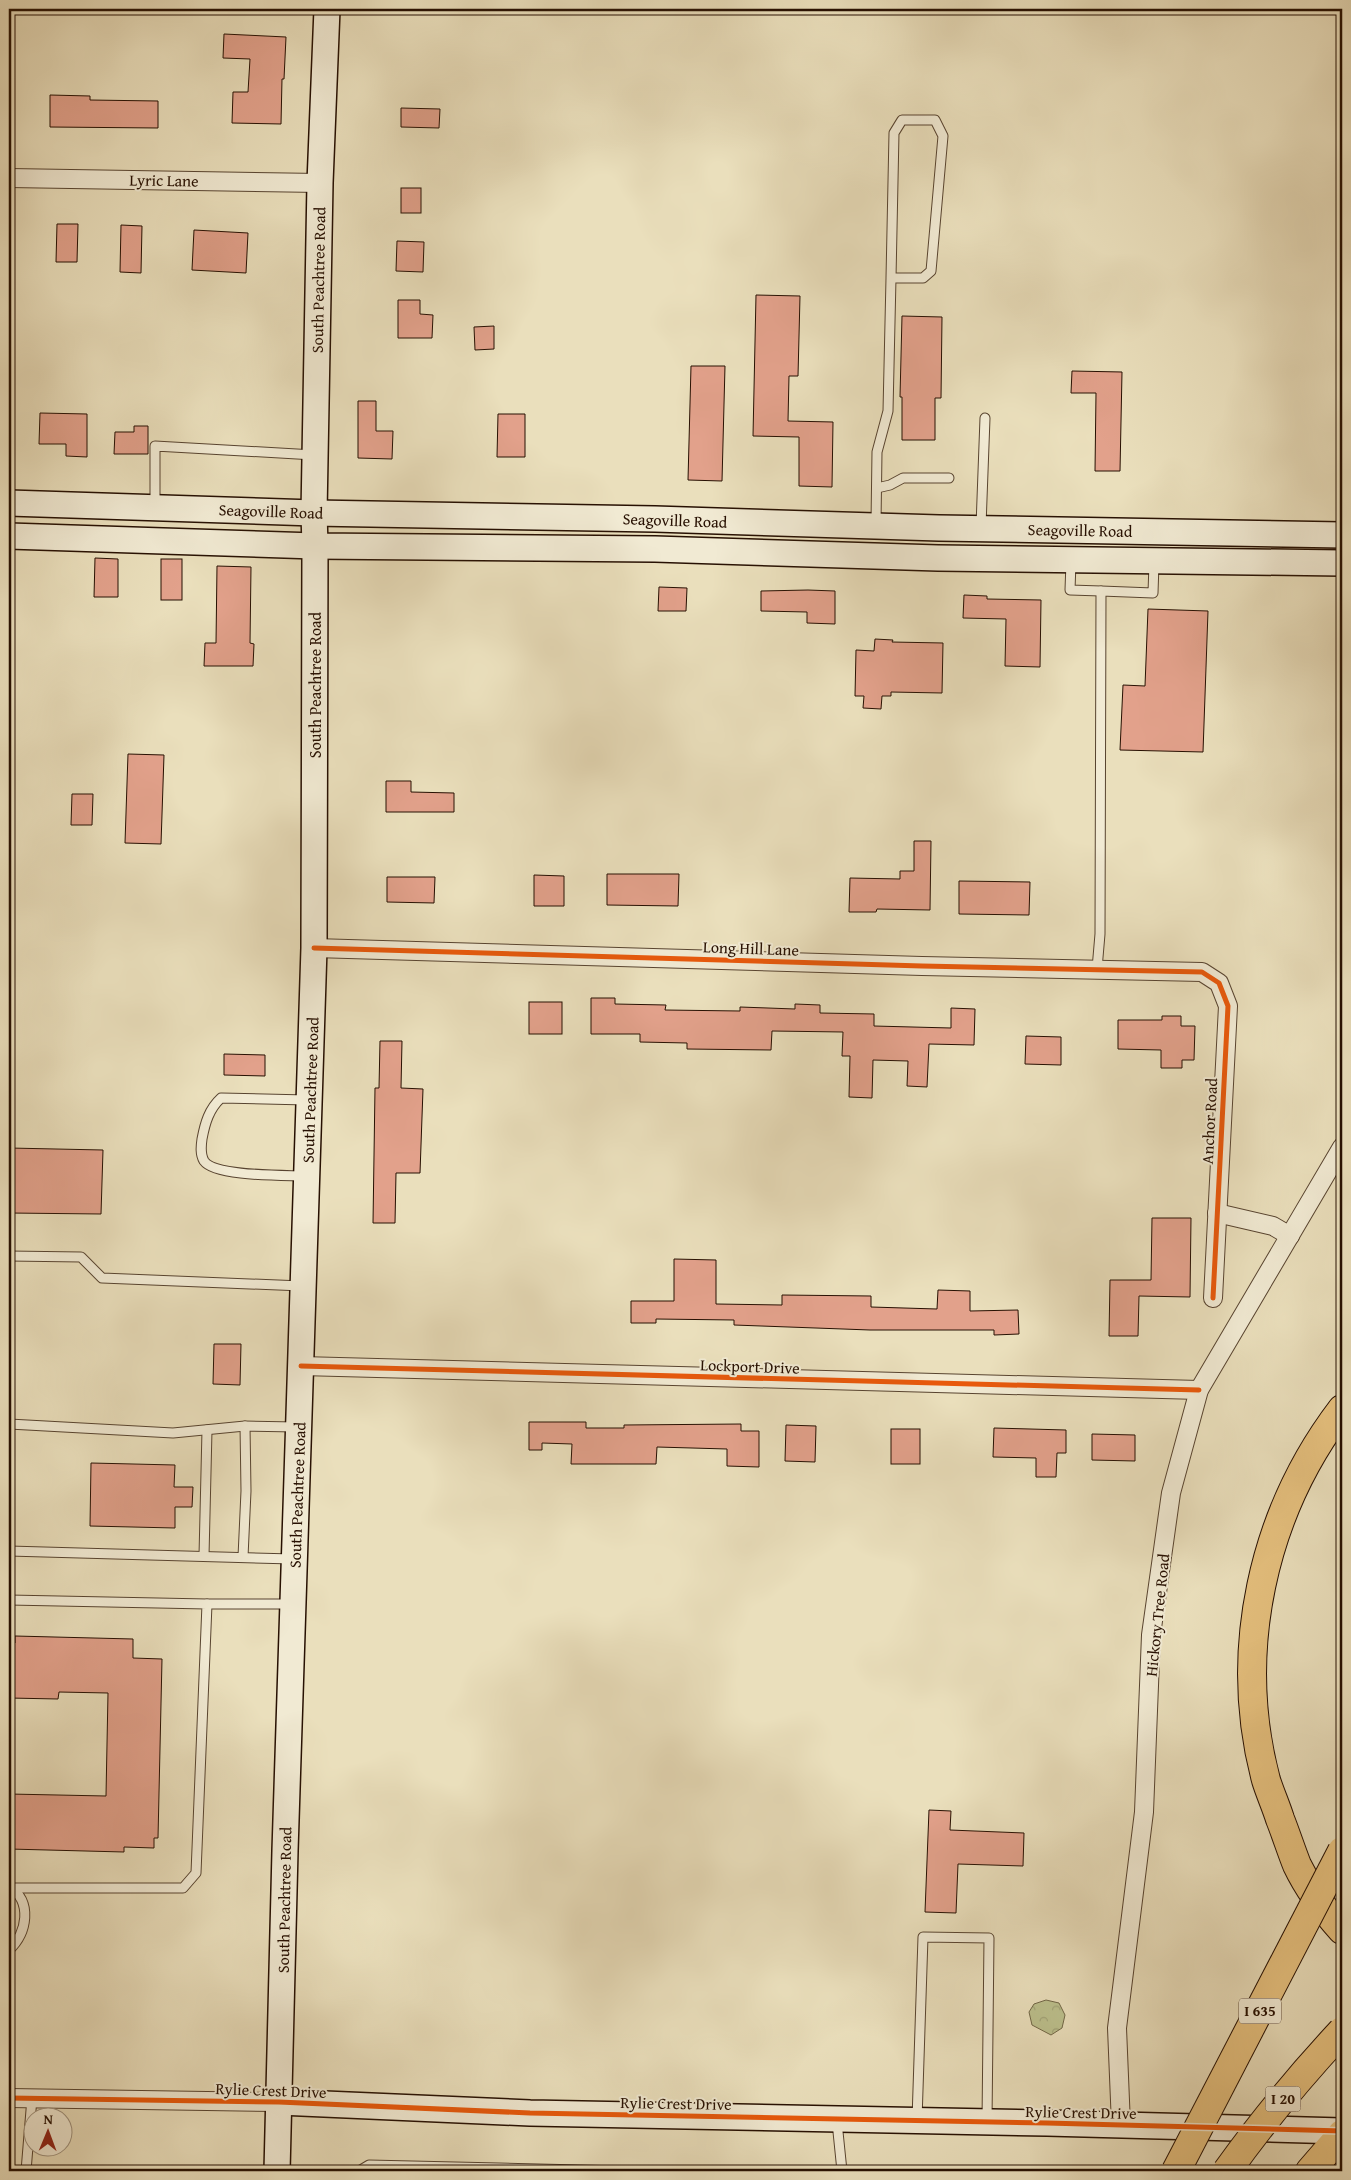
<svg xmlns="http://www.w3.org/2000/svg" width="1351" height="2180" font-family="'Gentium Book Plus',serif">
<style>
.park{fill:url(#park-crowns);stroke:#726848}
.building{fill:#e2a18b;stroke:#271002}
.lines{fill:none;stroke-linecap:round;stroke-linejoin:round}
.lane-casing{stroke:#584430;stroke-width:11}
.street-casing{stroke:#584430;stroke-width:20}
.secondary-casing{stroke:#271002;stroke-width:28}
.highway-casing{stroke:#271002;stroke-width:30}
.lane{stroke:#f1ead3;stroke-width:9}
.street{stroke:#f1ead3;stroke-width:18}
.secondary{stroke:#f1ead3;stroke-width:25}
.highway{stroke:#e5c07e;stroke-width:28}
.highway-bridge-casing{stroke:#271002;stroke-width:30;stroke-linecap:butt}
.highway-bridge{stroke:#e5c07e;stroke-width:28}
.cycleway-casing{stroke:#f1ead3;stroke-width:8}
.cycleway{stroke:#e8590c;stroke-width:5}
.labels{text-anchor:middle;stroke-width:4;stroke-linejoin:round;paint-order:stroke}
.shield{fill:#f1ead3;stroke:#645141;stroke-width:1}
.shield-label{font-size:15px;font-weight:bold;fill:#271002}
.street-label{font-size:16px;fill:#271002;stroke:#f1ead3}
</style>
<defs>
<pattern id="park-crowns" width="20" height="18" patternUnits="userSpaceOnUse" patternTransform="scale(1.25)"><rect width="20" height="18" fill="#bcc08d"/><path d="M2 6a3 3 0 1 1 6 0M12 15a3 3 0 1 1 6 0" fill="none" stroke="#a2a478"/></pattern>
</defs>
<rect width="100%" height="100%" fill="#eadfbc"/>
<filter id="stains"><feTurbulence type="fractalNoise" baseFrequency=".004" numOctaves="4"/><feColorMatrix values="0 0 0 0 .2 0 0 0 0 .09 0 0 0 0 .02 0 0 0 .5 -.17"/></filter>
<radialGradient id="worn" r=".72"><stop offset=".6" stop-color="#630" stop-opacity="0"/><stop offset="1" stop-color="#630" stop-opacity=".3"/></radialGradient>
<!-- park -->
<path class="park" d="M1046 2000 1059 2003 1065 2015 1062 2028 1051 2035 1032 2025 1029 2012 1034 2004Z"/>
<!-- building -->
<g class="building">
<path d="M224 34 286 37 284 79H282L281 124 232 123 233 92H248L250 59 223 58Z"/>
<path d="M50 95 90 96V100L158 101V128L50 127Z"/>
<path d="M401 108 440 109 439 128 401 127Z"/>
<rect x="401" y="188" width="20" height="25"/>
<path d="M57 224H78L77 262H56Z"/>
<path d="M121 225 142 226 141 273 120 272Z"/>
<path d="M194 230 248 233 246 273 192 270Z"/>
<path d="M397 241 424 242 423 272 396 271Z"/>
<path d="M756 295 800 296 798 376H789L788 421 833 422 832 487 799 486V437L753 436Z"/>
<path d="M398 300H420V314L433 315 432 338H398Z"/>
<path d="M902 316 942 317 941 398H935V440H902V397H900Z"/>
<path d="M494 326V349L475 350 474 327Z"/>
<path d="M691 366H725L722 481 688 480Z"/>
<path d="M1072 371 1122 372 1120 471H1095L1096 393H1071Z"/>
<path d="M358 401H376V431H393L392 459 358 458Z"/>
<path d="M40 413 87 414V457L66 456V444H39Z"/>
<path d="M498 414H525V457H497Z"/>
<path d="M134 426H148V454H114L115 432H134Z"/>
<path d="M95 558 118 559V597H94Z"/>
<rect x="161" y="559" width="21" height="41"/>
<path d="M217 566 251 567 250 643 254 644 253 666H204L205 643H216Z"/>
<path d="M659 587 687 588 686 611H658Z"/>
<path d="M808 590 835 591V624L807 623V612L761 611V591Z"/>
<path d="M964 595 987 596V599L1041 600 1040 667 1005 666 1006 619 963 618Z"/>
<path d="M1148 609 1208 611 1203 752 1120 750 1123 685 1145 686Z"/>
<path d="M875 639 893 640 892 642 943 643 942 693 891 692V696H882L881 709 863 708 864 696H855L856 650 874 651Z"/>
<path d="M128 754 164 755 161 844 125 843Z"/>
<path d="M386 781H411V792L454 793V812H386Z"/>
<path d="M72 794H93L92 825H71Z"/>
<path d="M914 841H931L930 910 877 909 876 912H849L850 878 900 879V871H914Z"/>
<path d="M607 874H679L678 906 607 905Z"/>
<path d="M534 875 564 876V906H534Z"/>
<path d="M387 877H435L434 903 387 902Z"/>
<path d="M959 881 1030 882 1029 915 959 914Z"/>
<path d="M591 998H615V1004L666 1005 665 1010 740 1011V1007L795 1009V1004L820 1005V1013L874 1014V1026L951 1028V1008L975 1009 974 1045 929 1044 927 1087 907 1086 908 1061 873 1060 872 1098 849 1097 850 1056H842L843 1032 772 1031 771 1050 687 1049V1043L640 1042V1034H591Z"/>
<rect x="529" y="1002" width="33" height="32"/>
<path d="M1162 1016H1181V1026H1195L1194 1060H1182V1068H1161V1050L1118 1049V1020H1162Z"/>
<path d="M1026 1036 1061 1037V1065L1025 1064Z"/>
<path d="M380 1041H402L401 1088 423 1089 420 1173H396L395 1223H373L375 1088H379Z"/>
<path d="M224 1054 265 1055V1076L224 1075Z"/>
<path d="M9 1148 103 1150 101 1214 9 1213Z"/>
<path d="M1152 1218H1191L1190 1297 1139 1296 1138 1336H1109L1110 1280H1151Z"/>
<path d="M674 1259 716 1260V1304L782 1305V1295L871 1296V1307L937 1309 938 1290 970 1291V1311L1018 1310 1019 1334 994 1335V1330H870L734 1325V1320L656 1319V1323H631V1301H674Z"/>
<path d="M214 1344H241L240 1385 213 1384Z"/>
<path d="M529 1422H586V1428H624V1425L741 1424V1431H759V1467L727 1466V1449L657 1447 656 1464H571L572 1444 542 1443V1450H529Z"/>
<path d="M786 1425 816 1426 815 1462 785 1461Z"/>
<path d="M994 1428 1066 1430V1453H1057L1056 1477H1036V1458L993 1457Z"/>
<rect x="891" y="1429" width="29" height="35"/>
<path d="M1092 1434 1135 1435V1461L1092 1460Z"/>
<path d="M91 1463 175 1465 174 1487H193L192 1507H175V1528L90 1526Z"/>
<path d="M15 1636 133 1639V1658L162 1659 158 1838H154V1848L124 1847V1852L9 1849V1794L106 1796 108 1693 59 1692 58 1699 9 1698V1642L15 1643Z"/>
<path d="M929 1810 951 1811 950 1830 1024 1833 1023 1866 958 1864 956 1913 925 1912Z"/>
</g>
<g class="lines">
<!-- lane casing -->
<g class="lane-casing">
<g id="lane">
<path d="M877 488 890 485 903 478H949"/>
<path d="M155 507V446L314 455"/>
<path d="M876 523 877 452 888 411 891 278H923L931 271 943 136 935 120H902L894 133 891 278"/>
<path d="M981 526 985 418"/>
<path d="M1071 562 1070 590 1101 591"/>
<path d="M1097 969 1100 934 1101 591 1153 593 1154 563"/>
<path d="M306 1176C286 1175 215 1177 204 1161 200 1154 201 1146 202 1139 205 1123 209 1109 221 1098L307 1100"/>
<path d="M9 1256 81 1257 102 1278 302 1286"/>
<path d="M9 1424 173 1433 245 1426 296 1427"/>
<path d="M9 1551 293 1559"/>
<path d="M204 1556 207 1430"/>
<path d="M243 1557 246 1491 245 1426"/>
<path d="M9 1600 207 1604 196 1873 183 1888H12"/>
<path d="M207 1604H291"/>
<path d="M9 1950C27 1933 33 1902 9 1886"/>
<path d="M917 2120 923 1937 989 1938 987 2121"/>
<path d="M837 2122 842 2171"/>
<path d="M26 2171 32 2098"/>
<path d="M359 2171 369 2165 622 2171"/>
</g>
</g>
<!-- street casing -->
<g class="street-casing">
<g id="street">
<path d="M9 178 320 183"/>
<path d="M314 948 922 966 1202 972 1219 983 1228 1006 1213 1298"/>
<path d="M1217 1213 1273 1226 1290 1236"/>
<path d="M301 1366 1199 1390"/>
<path d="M9 2098 279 2102"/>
<path d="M1121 2125 1117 2028 1144 1812 1151 1635 1171 1493 1199 1390 1342 1147"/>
</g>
</g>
<!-- secondary casing -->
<g class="secondary-casing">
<g id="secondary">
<path d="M9 503 314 513 655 519 939 528 1342 535"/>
<path d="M9 536 315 546 655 549 938 558 1342 563"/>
<path d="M279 2102 530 2113 1047 2123 1342 2131"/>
<path d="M277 2171 285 1851 314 948 315 546 314 513 320 183 327 9"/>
</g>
</g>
<!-- highway casing -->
<g class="highway-casing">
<g id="highway">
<path d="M1342 1409C1262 1514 1232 1652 1266 1780 1270 1793 1276 1806 1280 1819 1286 1834 1291 1850 1297 1865 1308 1888 1325 1911 1342 1930"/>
<path d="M1310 2171 1342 2134"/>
</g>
</g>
<!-- lane -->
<use href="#lane" class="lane"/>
<!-- street -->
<use href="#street" class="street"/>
<!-- secondary -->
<use href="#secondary" class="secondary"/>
<!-- highway -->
<use href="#highway" class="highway"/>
<!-- highway-bridge casing -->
<g class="highway-bridge-casing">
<g id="highway-bridge">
<path d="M1176 2171 1342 1851"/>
<path d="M1227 2171C1262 2122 1301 2075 1342 2031"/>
</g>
</g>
<!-- highway-bridge -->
<use href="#highway-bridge" class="highway-bridge"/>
<!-- cycleway casing -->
<g class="cycleway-casing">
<g id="cycleway">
<path d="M314 948 922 966 1202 972 1219 983 1228 1006 1213 1298"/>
<path d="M301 1366 1199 1390"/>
<path d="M9 2098 279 2102 530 2113 1047 2123 1342 2131"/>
</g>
</g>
<!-- cycleway -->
<use href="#cycleway" class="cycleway"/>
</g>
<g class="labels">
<!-- shield labels -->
<g class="shield">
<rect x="1239" y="1998.5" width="42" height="25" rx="4"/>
<rect x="1265.5" y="2086.5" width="35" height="25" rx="4"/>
</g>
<g class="shield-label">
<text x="1260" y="2016">I 635</text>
<text x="1283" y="2104">I 20</text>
</g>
<!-- street labels -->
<g class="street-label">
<text transform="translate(164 180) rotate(1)" y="6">Lyric Lane</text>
<text transform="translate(318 280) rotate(-89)" y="6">South Peachtree Road</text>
<text transform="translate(271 511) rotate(2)" y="6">Seagoville Road</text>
<text transform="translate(675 520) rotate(2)" y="6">Seagoville Road</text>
<text transform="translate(1080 530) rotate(1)" y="6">Seagoville Road</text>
<text transform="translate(315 685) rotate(-90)" y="6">South Peachtree Road</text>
<text transform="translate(751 948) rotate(2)" y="6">Long Hill Lane</text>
<text transform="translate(310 1090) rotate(-88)" y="6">South Peachtree Road</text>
<text transform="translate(1209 1121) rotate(-87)" y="6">Anchor Road</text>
<text transform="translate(750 1366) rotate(2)" y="6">Lockport Drive</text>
<text transform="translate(297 1495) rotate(-88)" y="6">South Peachtree Road</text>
<text transform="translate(1157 1615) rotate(-84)" y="6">Hickory Tree Road</text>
<text transform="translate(284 1900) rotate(-89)" y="6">South Peachtree Road</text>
<text transform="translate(271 2090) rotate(2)" y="6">Rylie Crest Drive</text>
<text transform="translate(676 2103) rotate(1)" y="6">Rylie Crest Drive</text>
<text transform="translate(1081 2112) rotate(1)" y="6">Rylie Crest Drive</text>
</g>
</g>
<!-- margin -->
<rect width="1351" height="2180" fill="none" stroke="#eadfbc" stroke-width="30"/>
<rect x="10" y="10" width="1331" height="2160" fill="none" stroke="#271002" stroke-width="2.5"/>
<rect x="15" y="15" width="1321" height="2150" fill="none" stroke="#271002"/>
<!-- north arrow -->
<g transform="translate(48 2132) rotate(1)"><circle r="24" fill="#f1ead3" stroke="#a0937f"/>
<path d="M0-4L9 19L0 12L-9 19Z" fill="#8f2418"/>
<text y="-8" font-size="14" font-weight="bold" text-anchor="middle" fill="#271002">N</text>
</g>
<rect width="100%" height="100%" filter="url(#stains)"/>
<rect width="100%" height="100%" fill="url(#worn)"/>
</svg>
